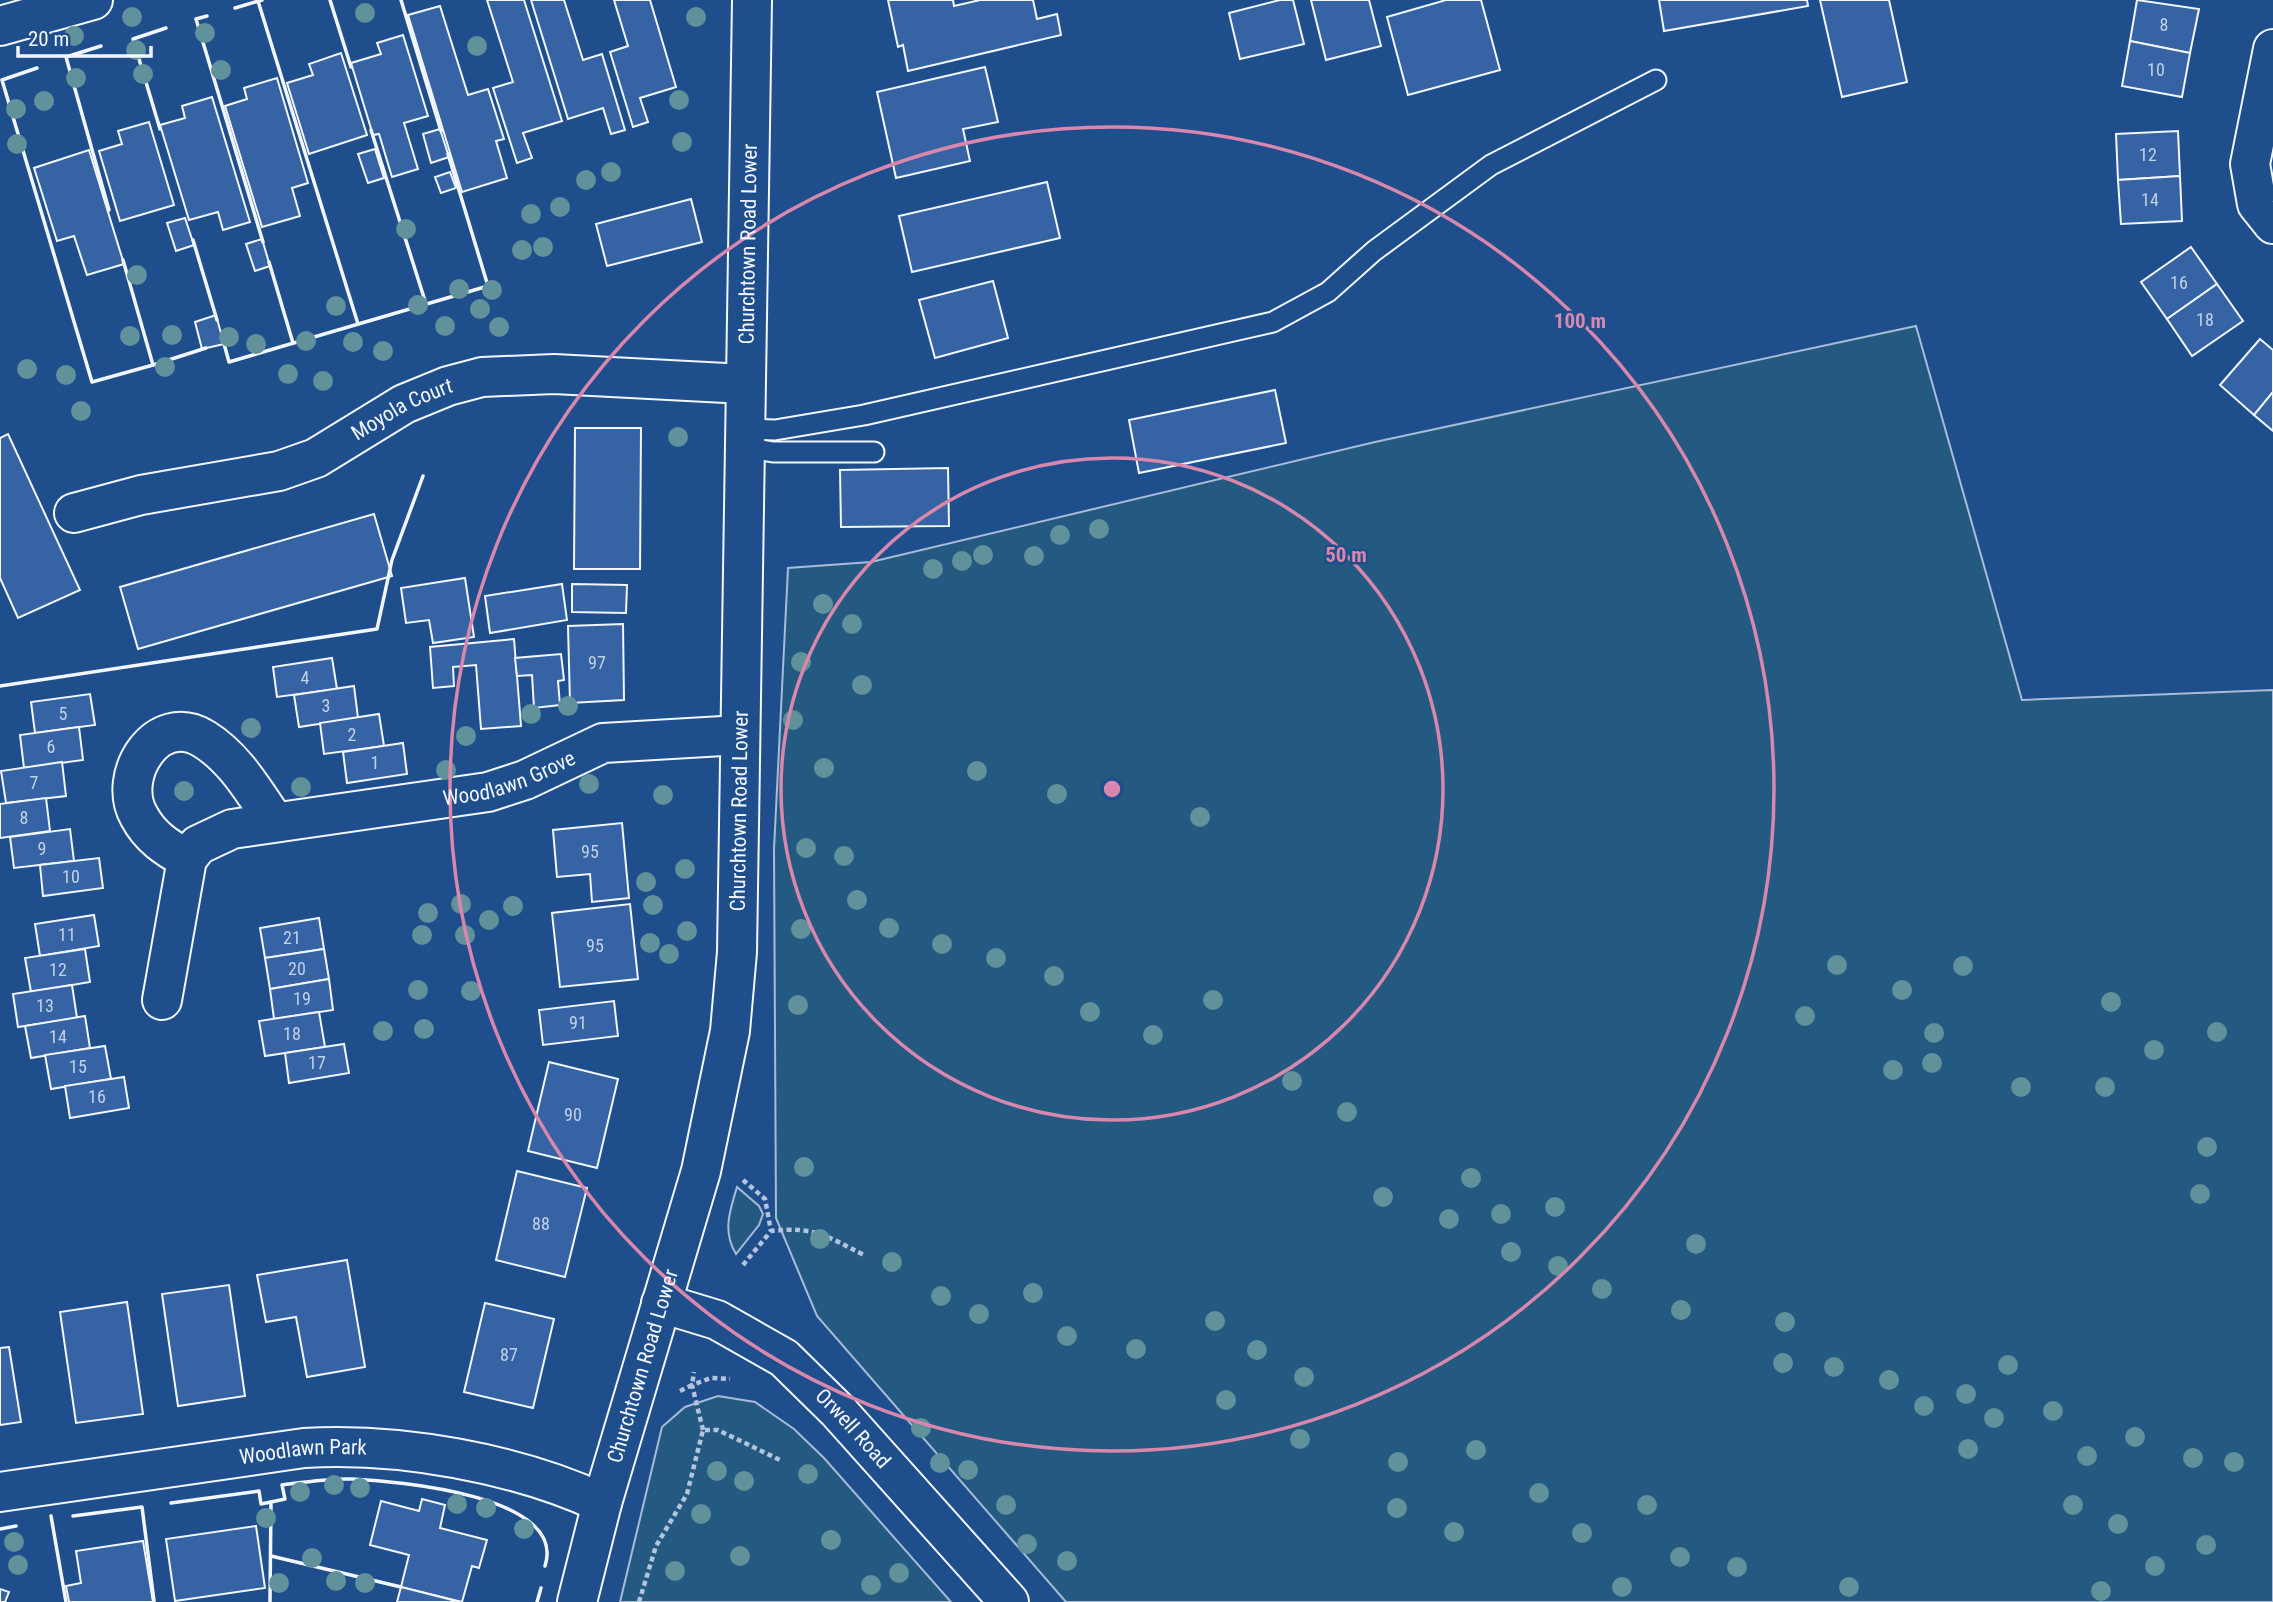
<svg xmlns="http://www.w3.org/2000/svg" width="2273" height="1602" font-family="'Roboto Condensed',sans-serif">
<style>
.green{fill:#245a82;stroke:#a8bbd7;stroke-width:2}
.building{fill:#3563a3;stroke:#f2f6ff;stroke-width:2}
.lines{fill:none;stroke-linecap:round;stroke-linejoin:round}
.service-casing{stroke:#f2f6ff;stroke-width:23}
.minor-casing{stroke:#f2f6ff;stroke-width:42}
.tertiary-casing{stroke:#f2f6ff;stroke-width:42}
.path{stroke:#b3c4dc;stroke-width:4.5;stroke-dasharray:5 3.5;stroke-linecap:butt}
.service{stroke:#1f4e8c;stroke-width:19}
.minor{stroke:#1f4e8c;stroke-width:38}
.tertiary{stroke:#1f4e8c;stroke-width:38}
.wall{stroke:#f2f6ff;stroke-width:3.5}
.tree{fill:#61919a}
.ring{fill:none;stroke:#da87ad;stroke-width:3.5}
.labels{text-anchor:middle;stroke-width:5;stroke-linejoin:round;paint-order:stroke}
.number-label{font-size:18px;fill:#c3d1e8}
.street-label{font-size:21px;fill:#f2f6ff;stroke:#1f4e8c}
.centre{fill:#da87ad;stroke:#1f4e8c;stroke-width:3.5}
.ring-label{font-size:21px;text-anchor:middle;font-weight:bold;fill:#da87ad;stroke:#1f4e8c;stroke-width:5;stroke-linejoin:round;paint-order:stroke}
</style>
<rect width="100%" height="100%" fill="#1f4e8c"/>
<!-- green -->
<g class="green">
<path d="M1916 326 2022 700 2273 690V1602H1066L817 1316 776 1218 774 849 788 568 871 562 1375 442Z"/>
<path d="M737 1187 759 1206 763 1214 759 1225 736 1254C722 1232 730 1210 737 1187Z"/>
<path d="M718 1396 755 1402 794 1429 824 1458 951 1602H620L662 1427 685 1407Z"/>
</g>
<!-- building -->
<g class="building">
<path d="M487 0H524L562 121 523 133 532 158 517 163 493 88 513 82Z"/>
<path d="M531 0H564L583 60 602 54 625 130 611 134 603 108 568 119Z"/>
<path d="M614 0H650L676 87 640 98 648 122 633 127 610 52 628 46Z"/>
<path d="M888 0H953L954 6 980 0H1033L1037 19 1057 14 1061 35 908 71 903 45 898 47Z"/>
<path d="M1280 0H1293L1304 44 1240 59 1229 13Z"/>
<path d="M1311 0H1369L1381 46 1326 60Z"/>
<path d="M1446 0H1481L1500 70 1408 95 1387 17Z"/>
<path d="M1659 0H1807L1808 6 1664 31Z"/>
<path d="M1820 0H1889L1907 82 1842 97Z"/>
<path d="M2137 0 2199 9 2190 53 2130 41Z"/>
<path d="M440 6 468 95 488 89 504 139 496 141 507 178 462 192 408 15Z"/>
<path d="M403 35 428 116 404 123 418 169 392 177 379 134 373 135 351 63 381 54 377 43Z"/>
<path d="M2130 41 2190 53 2182 97 2122 86Z"/>
<path d="M341 53 367 135 309 154 287 83 313 75 309 64Z"/>
<path d="M985 67 998 122 963 129 970 161 896 178 877 92Z"/>
<path d="M277 78 308 183 292 188 300 216 262 227 225 106 247 99 244 88Z"/>
<path d="M212 97 250 222 223 230 218 212 189 220 160 125 185 118 182 106Z"/>
<path d="M149 122 174 205 120 221 99 151 122 144 118 131Z"/>
<path d="M440 129 449 157 431 163 423 134Z"/>
<path d="M2178 131 2180 176 2118 180 2116 134Z"/>
<path d="M375 149 384 178 368 183 358 154Z"/>
<path d="M89 150 124 264 87 275 74 236 57 241 34 168Z"/>
<path d="M450 172 456 188 441 193 435 177Z"/>
<path d="M2180 176 2182 221 2121 224 2118 180Z"/>
<path d="M1047 182 1060 238 912 272 899 216Z"/>
<path d="M691 199 702 242 607 266 596 224Z"/>
<path d="M185 218 194 245 176 251 167 223Z"/>
<path d="M262 239 270 266 255 271 246 244Z"/>
<path d="M2191 247 2217 284 2167 319 2141 282Z"/>
<path d="M993 281 1008 338 935 358 919 300Z"/>
<path d="M2217 284 2243 321 2192 356 2167 319Z"/>
<path d="M216 315 224 344 202 349 195 322Z"/>
<path d="M2260 339 2273 350V392L2254 415 2220 385Z"/>
<path d="M1275 390 1286 443 1139 473 1129 420Z"/>
<path d="M2273 392V431L2254 415Z"/>
<path d="M575 428H641L640 569H574Z"/>
<path d="M8 434 80 590 18 618 0 578V438Z"/>
<path d="M948 468 949 526 841 527 840 470Z"/>
<path d="M374 514 392 576 138 649 120 587Z"/>
<path d="M465 578 474 637 433 643 429 620 406 623 401 588Z"/>
<path d="M562 584 567 620 490 633 485 596Z"/>
<path d="M572 584 627 585 626 613 572 612Z"/>
<path d="M623 624 624 700 570 703 568 626Z"/>
<path d="M514 639 521 726 481 729 476 665 453 667 454 686 433 688 430 647Z"/>
<path d="M561 654 564 680 558 681 560 705 534 708 532 675 517 676 515 658Z"/>
<path d="M332 658 337 689 277 697 273 667Z"/>
<path d="M354 686 358 718 299 727 294 695Z"/>
<path d="M90 694 95 725 35 733 31 702Z"/>
<path d="M379 714 384 746 324 754 320 723Z"/>
<path d="M79 727 83 760 24 768 20 735Z"/>
<path d="M403 743 407 774 347 783 343 752Z"/>
<path d="M62 762 66 796 6 803 1 771Z"/>
<path d="M46 798 50 831 0 838V804Z"/>
<path d="M622 823 629 898 592 902 590 874 557 877 553 830Z"/>
<path d="M70 829 74 861 14 868 10 837Z"/>
<path d="M99 858 103 888 43 896 40 865Z"/>
<path d="M630 904 638 979 560 987 552 913Z"/>
<path d="M94 915 99 946 40 956 35 924Z"/>
<path d="M319 918 324 949 265 958 260 928Z"/>
<path d="M85 949 90 982 31 992 25 958Z"/>
<path d="M324 949 329 979 270 989 265 958Z"/>
<path d="M329 979 333 1010 274 1019 270 989Z"/>
<path d="M72 985 77 1018 18 1027 13 994Z"/>
<path d="M614 1001 618 1036 543 1045 539 1010Z"/>
<path d="M319 1012 325 1047 265 1056 259 1021Z"/>
<path d="M85 1016 90 1048 31 1058 25 1026Z"/>
<path d="M344 1044 349 1073 289 1083 285 1053Z"/>
<path d="M105 1046 111 1079 51 1089 45 1055Z"/>
<path d="M549 1062 618 1079 597 1168 528 1151Z"/>
<path d="M124 1077 129 1108 70 1118 65 1086Z"/>
<path d="M517 1171 587 1188 565 1277 496 1260Z"/>
<path d="M347 1260 365 1367 307 1377 296 1317 266 1322 257 1275Z"/>
<path d="M229 1285 245 1396 178 1406 162 1294Z"/>
<path d="M127 1302 143 1414 76 1423 60 1312Z"/>
<path d="M485 1303 554 1319 533 1408 464 1392Z"/>
<path d="M9 1347 21 1422 0 1425V1348Z"/>
<path d="M422 1499 445 1505 440 1528 487 1540 479 1568 472 1566 462 1602 401 1587 409 1555 370 1545 381 1501 419 1511Z"/>
<path d="M256 1526 265 1588 175 1601 166 1539Z"/>
<path d="M143 1541 153 1602H69L66 1586 81 1583 76 1551Z"/>
<path d="M401 1587 460 1602H397Z"/>
<path d="M0 1589 9 1592 5 1602H0Z"/>
</g>
<g class="lines">
<!-- service casing -->
<g class="service-casing">
<g id="service">
<path d="M744 429 775 430 864 415 1273 322 1328 292 1374 251 1491 165 1656 80"/>
<path d="M744 447 773 452H874"/>
</g>
</g>
<!-- minor casing -->
<g class="minor-casing">
<g id="minor">
<path d="M0 26 93 0"/>
<path d="M2273 49 2250 164 2257 204 2273 224"/>
<path id="s1" d="M74 513 141 495 279 471 316 458 404 404 448 386 482 377 554 374 745 384"/>
<path d="M187 859C167 848 150 837 139 816 116 776 157 710 204 739 235 758 254 792 274 821"/>
<path id="s2" d="M162 1000 187 859 198 845 232 829 488 792 525 780 603 743 740 735"/>
<path id="s3" d="M0 1492 304 1448C398 1442 516 1463 602 1503"/>
</g>
</g>
<!-- tertiary casing -->
<g class="tertiary-casing">
<g id="tertiary">
<path id="s4" d="M661 1303 717 1320 784 1358 838 1411 1009 1602"/>
<path id="s5" d="M577 1602 602 1503 701 1171 730 1031 737 952 752 0"/>
</g>
</g>
<!-- path -->
<g class="path">
<path d="M743 1180 765 1199 771 1231"/>
<path d="M743 1265 771 1231C814 1226 826 1236 864 1255"/>
<path d="M680 1391 692 1385 694 1372"/>
<path d="M703 1430 692 1385 711 1378 730 1379"/>
<path d="M639 1602 656 1546 687 1494 703 1430H718L782 1461"/>
</g>
<!-- service -->
<use href="#service" class="service"/>
<!-- minor -->
<use href="#minor" class="minor"/>
<!-- tertiary -->
<use href="#tertiary" class="tertiary"/>
<!-- wall -->
<g class="wall">
<path d="M330 0 351 67"/>
<path d="M401 0 441 131"/>
<path d="M258 1 358 324"/>
<path d="M235 8 262 0"/>
<path d="M207 16 196 19 263 242"/>
<path d="M101 46 66 57 109 210"/>
<path d="M37 68 2 80 92 382 153 365"/>
<path d="M160 129 133 39 166 28"/>
<path d="M371 130 426 304"/>
<path d="M193 240 217 320"/>
<path d="M123 260 153 365 206 348"/>
<path d="M269 262 293 343"/>
<path d="M223 340 229 362 488 286 448 154"/>
<path d="M0 686 377 629 392 560 423 476"/>
<path d="M271 1502 285 1499 282 1485C305 1482 329 1478 352 1479 396 1481 568 1495 545 1566"/>
<path d="M171 1503 259 1491 261 1504 271 1502 270 1602"/>
<path d="M51 1516 66 1602"/>
<path d="M73 1516 142 1507 154 1601"/>
<path d="M0 1529 16 1526"/>
<path d="M271 1556 401 1587"/>
<path d="M537 1602 541 1588"/>
</g>
</g>
<!-- trees -->
<g class="tree">
<circle cx="365" cy="13" r="10"/>
<circle cx="132" cy="17" r="10"/>
<circle cx="696" cy="17" r="10"/>
<circle cx="205" cy="33" r="10"/>
<circle cx="74" cy="36" r="10"/>
<circle cx="477" cy="46" r="10"/>
<circle cx="136" cy="50" r="10"/>
<circle cx="221" cy="70" r="10"/>
<circle cx="143" cy="74" r="10"/>
<circle cx="76" cy="78" r="10"/>
<circle cx="679" cy="100" r="10"/>
<circle cx="44" cy="101" r="10"/>
<circle cx="16" cy="109" r="10"/>
<circle cx="682" cy="142" r="10"/>
<circle cx="17" cy="144" r="10"/>
<circle cx="611" cy="172" r="10"/>
<circle cx="586" cy="180" r="10"/>
<circle cx="560" cy="207" r="10"/>
<circle cx="531" cy="214" r="10"/>
<circle cx="406" cy="229" r="10"/>
<circle cx="543" cy="247" r="10"/>
<circle cx="522" cy="250" r="10"/>
<circle cx="137" cy="275" r="10"/>
<circle cx="459" cy="289" r="10"/>
<circle cx="492" cy="290" r="10"/>
<circle cx="418" cy="305" r="10"/>
<circle cx="336" cy="306" r="10"/>
<circle cx="480" cy="309" r="10"/>
<circle cx="445" cy="326" r="10"/>
<circle cx="499" cy="327" r="10"/>
<circle cx="172" cy="335" r="10"/>
<circle cx="130" cy="336" r="10"/>
<circle cx="229" cy="337" r="10"/>
<circle cx="306" cy="341" r="10"/>
<circle cx="353" cy="342" r="10"/>
<circle cx="256" cy="344" r="10"/>
<circle cx="383" cy="351" r="10"/>
<circle cx="165" cy="367" r="10"/>
<circle cx="27" cy="369" r="10"/>
<circle cx="288" cy="374" r="10"/>
<circle cx="66" cy="375" r="10"/>
<circle cx="323" cy="381" r="10"/>
<circle cx="81" cy="411" r="10"/>
<circle cx="678" cy="437" r="10"/>
<circle cx="1099" cy="529" r="10"/>
<circle cx="1060" cy="535" r="10"/>
<circle cx="983" cy="555" r="10"/>
<circle cx="1034" cy="556" r="10"/>
<circle cx="962" cy="561" r="10"/>
<circle cx="933" cy="569" r="10"/>
<circle cx="823" cy="604" r="10"/>
<circle cx="852" cy="624" r="10"/>
<circle cx="801" cy="662" r="10"/>
<circle cx="862" cy="685" r="10"/>
<circle cx="568" cy="706" r="10"/>
<circle cx="531" cy="714" r="10"/>
<circle cx="793" cy="720" r="10"/>
<circle cx="251" cy="728" r="10"/>
<circle cx="466" cy="736" r="10"/>
<circle cx="824" cy="768" r="10"/>
<circle cx="446" cy="770" r="10"/>
<circle cx="977" cy="771" r="10"/>
<circle cx="589" cy="784" r="10"/>
<circle cx="301" cy="787" r="10"/>
<circle cx="184" cy="791" r="10"/>
<circle cx="1057" cy="794" r="10"/>
<circle cx="663" cy="795" r="10"/>
<circle cx="1200" cy="817" r="10"/>
<circle cx="806" cy="848" r="10"/>
<circle cx="844" cy="856" r="10"/>
<circle cx="685" cy="869" r="10"/>
<circle cx="646" cy="882" r="10"/>
<circle cx="857" cy="900" r="10"/>
<circle cx="461" cy="904" r="10"/>
<circle cx="653" cy="905" r="10"/>
<circle cx="513" cy="906" r="10"/>
<circle cx="428" cy="913" r="10"/>
<circle cx="489" cy="920" r="10"/>
<circle cx="889" cy="928" r="10"/>
<circle cx="801" cy="929" r="10"/>
<circle cx="687" cy="931" r="10"/>
<circle cx="422" cy="935" r="10"/>
<circle cx="465" cy="935" r="10"/>
<circle cx="650" cy="943" r="10"/>
<circle cx="942" cy="944" r="10"/>
<circle cx="669" cy="954" r="10"/>
<circle cx="996" cy="958" r="10"/>
<circle cx="1837" cy="965" r="10"/>
<circle cx="1963" cy="966" r="10"/>
<circle cx="1054" cy="976" r="10"/>
<circle cx="418" cy="990" r="10"/>
<circle cx="1902" cy="990" r="10"/>
<circle cx="471" cy="991" r="10"/>
<circle cx="1213" cy="1000" r="10"/>
<circle cx="2111" cy="1002" r="10"/>
<circle cx="798" cy="1005" r="10"/>
<circle cx="1090" cy="1012" r="10"/>
<circle cx="1805" cy="1016" r="10"/>
<circle cx="424" cy="1029" r="10"/>
<circle cx="383" cy="1031" r="10"/>
<circle cx="2217" cy="1032" r="10"/>
<circle cx="1934" cy="1033" r="10"/>
<circle cx="1153" cy="1035" r="10"/>
<circle cx="2154" cy="1050" r="10"/>
<circle cx="1932" cy="1063" r="10"/>
<circle cx="1893" cy="1070" r="10"/>
<circle cx="1292" cy="1081" r="10"/>
<circle cx="2021" cy="1087" r="10"/>
<circle cx="2105" cy="1087" r="10"/>
<circle cx="1347" cy="1112" r="10"/>
<circle cx="2207" cy="1147" r="10"/>
<circle cx="804" cy="1167" r="10"/>
<circle cx="1471" cy="1178" r="10"/>
<circle cx="2200" cy="1194" r="10"/>
<circle cx="1383" cy="1197" r="10"/>
<circle cx="1555" cy="1207" r="10"/>
<circle cx="1501" cy="1214" r="10"/>
<circle cx="1449" cy="1219" r="10"/>
<circle cx="820" cy="1239" r="10"/>
<circle cx="1696" cy="1244" r="10"/>
<circle cx="1511" cy="1252" r="10"/>
<circle cx="892" cy="1262" r="10"/>
<circle cx="1558" cy="1266" r="10"/>
<circle cx="1602" cy="1289" r="10"/>
<circle cx="1033" cy="1293" r="10"/>
<circle cx="941" cy="1296" r="10"/>
<circle cx="1681" cy="1310" r="10"/>
<circle cx="979" cy="1314" r="10"/>
<circle cx="1215" cy="1321" r="10"/>
<circle cx="1785" cy="1322" r="10"/>
<circle cx="1067" cy="1336" r="10"/>
<circle cx="1136" cy="1349" r="10"/>
<circle cx="1257" cy="1350" r="10"/>
<circle cx="1783" cy="1363" r="10"/>
<circle cx="2008" cy="1365" r="10"/>
<circle cx="1834" cy="1367" r="10"/>
<circle cx="1304" cy="1377" r="10"/>
<circle cx="1889" cy="1380" r="10"/>
<circle cx="1966" cy="1394" r="10"/>
<circle cx="1226" cy="1400" r="10"/>
<circle cx="1924" cy="1406" r="10"/>
<circle cx="2053" cy="1411" r="10"/>
<circle cx="1994" cy="1418" r="10"/>
<circle cx="921" cy="1428" r="10"/>
<circle cx="2135" cy="1437" r="10"/>
<circle cx="1300" cy="1439" r="10"/>
<circle cx="1968" cy="1449" r="10"/>
<circle cx="1476" cy="1450" r="10"/>
<circle cx="2087" cy="1456" r="10"/>
<circle cx="2193" cy="1458" r="10"/>
<circle cx="1398" cy="1462" r="10"/>
<circle cx="2234" cy="1462" r="10"/>
<circle cx="940" cy="1463" r="10"/>
<circle cx="968" cy="1470" r="10"/>
<circle cx="717" cy="1471" r="10"/>
<circle cx="808" cy="1474" r="10"/>
<circle cx="744" cy="1481" r="10"/>
<circle cx="334" cy="1485" r="10"/>
<circle cx="360" cy="1488" r="10"/>
<circle cx="300" cy="1492" r="10"/>
<circle cx="1539" cy="1493" r="10"/>
<circle cx="457" cy="1504" r="10"/>
<circle cx="1006" cy="1505" r="10"/>
<circle cx="1647" cy="1505" r="10"/>
<circle cx="2073" cy="1505" r="10"/>
<circle cx="486" cy="1508" r="10"/>
<circle cx="1397" cy="1508" r="10"/>
<circle cx="701" cy="1514" r="10"/>
<circle cx="266" cy="1518" r="10"/>
<circle cx="2118" cy="1524" r="10"/>
<circle cx="524" cy="1529" r="10"/>
<circle cx="1454" cy="1532" r="10"/>
<circle cx="1582" cy="1533" r="10"/>
<circle cx="831" cy="1540" r="10"/>
<circle cx="14" cy="1542" r="10"/>
<circle cx="1027" cy="1544" r="10"/>
<circle cx="2206" cy="1545" r="10"/>
<circle cx="740" cy="1556" r="10"/>
<circle cx="1680" cy="1557" r="10"/>
<circle cx="312" cy="1558" r="10"/>
<circle cx="1067" cy="1561" r="10"/>
<circle cx="18" cy="1565" r="10"/>
<circle cx="2155" cy="1566" r="10"/>
<circle cx="1737" cy="1567" r="10"/>
<circle cx="675" cy="1571" r="10"/>
<circle cx="899" cy="1573" r="10"/>
<circle cx="336" cy="1581" r="10"/>
<circle cx="279" cy="1583" r="10"/>
<circle cx="365" cy="1583" r="10"/>
<circle cx="871" cy="1585" r="10"/>
<circle cx="1622" cy="1587" r="10"/>
<circle cx="1849" cy="1587" r="10"/>
<circle cx="2101" cy="1591" r="10"/>
</g>
<!-- distance rings -->
<g class="ring">
<circle cx="1112" cy="789" r="331"/>
<circle cx="1112" cy="789" r="662"/>
</g>
<g class="labels">
<!-- number labels -->
<g class="number-label">
<text x="2164" y="31">8</text>
<text x="2156" y="76">10</text>
<text x="2148" y="161">12</text>
<text x="2150" y="206">14</text>
<text x="2179" y="289">16</text>
<text x="2205" y="326">18</text>
<text x="597" y="669">97</text>
<text x="305" y="684">4</text>
<text x="326" y="712">3</text>
<text x="63" y="720">5</text>
<text x="352" y="741">2</text>
<text x="51" y="753">6</text>
<text x="375" y="769">1</text>
<text x="34" y="789">7</text>
<text x="24" y="824">8</text>
<text x="42" y="855">9</text>
<text x="590" y="858">95</text>
<text x="71" y="883">10</text>
<text x="67" y="941">11</text>
<text x="292" y="944">21</text>
<text x="595" y="952">95</text>
<text x="297" y="975">20</text>
<text x="58" y="976">12</text>
<text x="302" y="1005">19</text>
<text x="45" y="1012">13</text>
<text x="578" y="1029">91</text>
<text x="292" y="1040">18</text>
<text x="58" y="1043">14</text>
<text x="317" y="1069">17</text>
<text x="78" y="1073">15</text>
<text x="97" y="1103">16</text>
<text x="573" y="1121">90</text>
<text x="541" y="1230">88</text>
<text x="509" y="1361">87</text>
</g>
<!-- street labels -->
<g class="street-label">
<text dy="7" stroke="none"><textPath href="#s5" startOffset="1379">Churchtown Road Lower</textPath></text>
<text dy="7" stroke="none"><textPath href="#s1" startOffset="348">Moyola Court</textPath></text>
<text dy="7" stroke="none"><textPath href="#s2" startOffset="481">Woodlawn Grove</textPath></text>
<text dy="7" stroke="none"><textPath href="#s5" startOffset="812">Churchtown Road Lower</textPath></text>
<text dy="7" stroke="none"><textPath href="#s5" startOffset="245">Churchtown Road Lower</textPath></text>
<text dy="7" stroke="none"><textPath href="#s4" startOffset="234">Orwell Road</textPath></text>
<text dy="7" stroke="none"><textPath href="#s3" startOffset="306">Woodlawn Park</textPath></text>
</g>
</g>
<circle cx="1112" cy="789" r="10" class="centre"/>
<g class="ring-label">
<text x="1580" y="328">100 m</text>
<text x="1346" y="562">50 m</text>
</g>
<!-- scale -->
<path d="M18 46v10h133v-10" fill="none" stroke="#f2f6ff" stroke-width="3.5"/>
<text x="28" y="46" font-size="21" fill="#f2f6ff" stroke="#1f4e8c" stroke-width="5" paint-order="stroke">20 m</text>
</svg>
